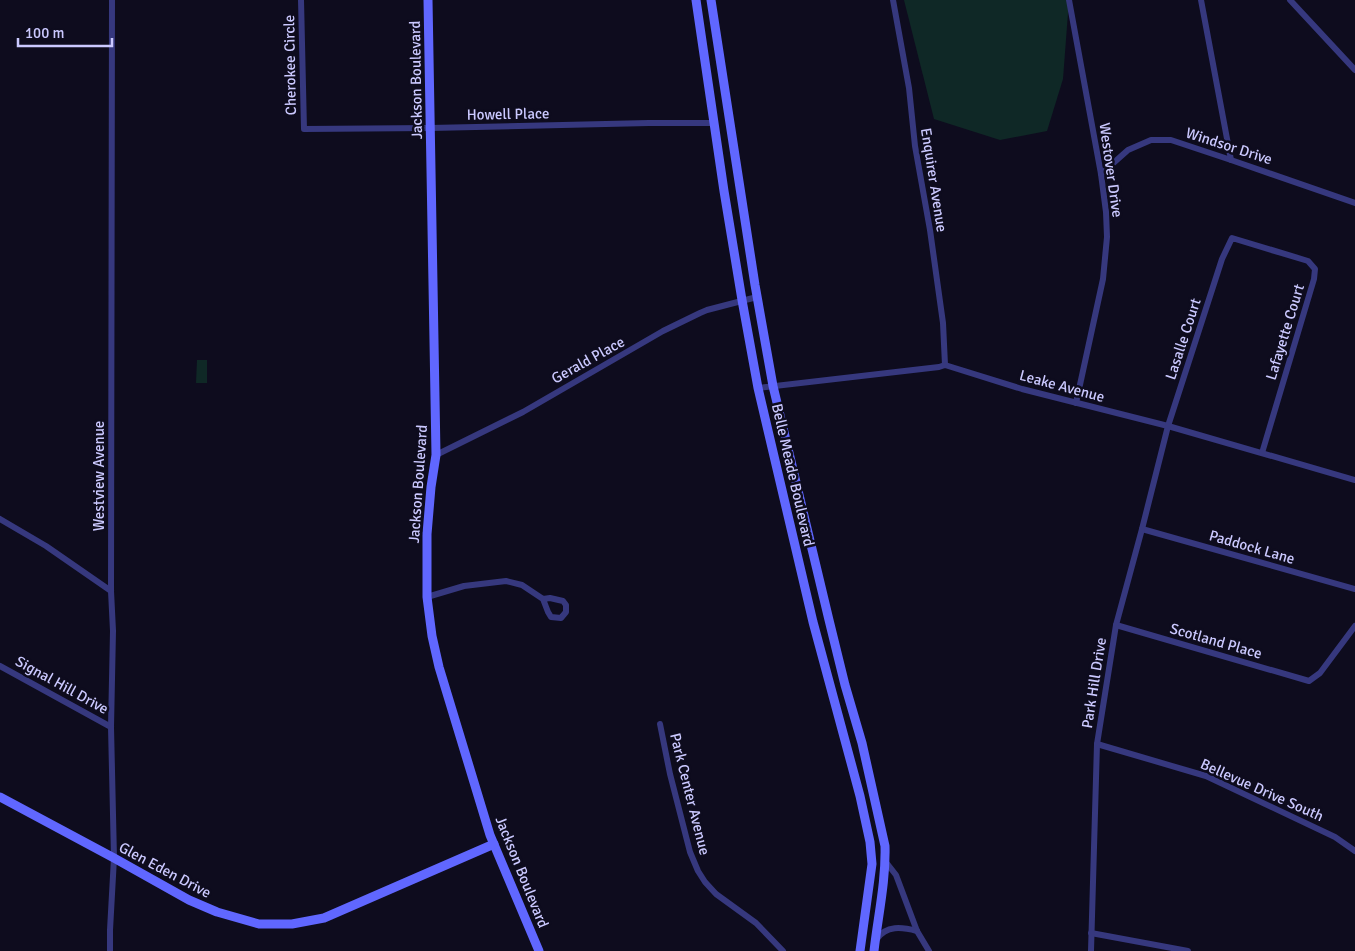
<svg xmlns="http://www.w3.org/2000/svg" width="1355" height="951" font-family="Signika,sans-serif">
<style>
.green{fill:#0f2826}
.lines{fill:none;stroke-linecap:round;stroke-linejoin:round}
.street{stroke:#36387e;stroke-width:6}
.secondary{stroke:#6067ff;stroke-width:9}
.labels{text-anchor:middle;stroke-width:5;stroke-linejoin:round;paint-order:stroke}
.street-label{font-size:15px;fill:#cbc9ff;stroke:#0e0c1e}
</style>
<rect width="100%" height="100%" fill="#0e0c1e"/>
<!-- green -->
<g class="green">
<path d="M904 0H1069L1063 79 1047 131 1000 140 934 119Z"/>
<path d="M197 360H207V383H196Z"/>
</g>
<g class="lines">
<!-- street -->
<g class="street">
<path d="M301 0 304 129 430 128 649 123H713"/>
<path d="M893 0 909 88 915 146 930 230 943 323 945 365"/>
<path d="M1069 0 1101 174 1106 212 1107 237 1103 279 1076 403"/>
<path d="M1201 0 1231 160"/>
<path d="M1290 0 1355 70"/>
<path d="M1101 174 1128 150 1151 140H1171L1231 160 1355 203"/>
<path d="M758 388 939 367 945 365 1022 389 1168 426 1355 480"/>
<path d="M436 455 523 412 663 331 700 313 707 310 757 297"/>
<path d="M0 519 46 546 111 591"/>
<path d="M1142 529 1355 589"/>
<path d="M427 597 464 586 506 581 522 585 543 599 550 598 563 601 566 605V612L561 618 551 617 548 612 543 599"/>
<path d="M1116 625 1309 681 1320 673 1355 626"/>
<path d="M0 666 111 727"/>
<path d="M660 724 670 774 690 852 698 871 705 882 716 894 756 923 783 951"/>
<path d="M1097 744 1206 776 1335 837 1355 851"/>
<path d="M885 861 896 875 917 931 929 951"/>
<path d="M1091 933 1188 951"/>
<path d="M877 939C886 925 902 927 917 931"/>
<path d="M110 951V930L114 858 111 727 113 631 111 591 112 0"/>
<path d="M1091 951 1097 744 1116 625 1142 529 1168 426 1222 259 1232 238 1308 261 1315 269 1314 279 1262 453"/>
</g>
<!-- secondary -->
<g class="secondary">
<path d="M428 0 436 455 431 487 427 534V597L432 636 439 667 490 835 539 951"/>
<path d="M696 0 724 191 742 300 758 388 813 622 860 796 870 842 872 864 860 951"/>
<path d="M711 0 755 285 773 386 829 620 845 685 862 743 885 846C886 881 878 916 874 951"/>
<path d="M0 797 114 858 189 900 217 912 259 924H292L324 918 494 844"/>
</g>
</g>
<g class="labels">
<!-- street labels -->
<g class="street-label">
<text transform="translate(290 65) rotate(-91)" y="5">Cherokee Circle</text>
<text transform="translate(416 80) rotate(-91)" y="5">Jackson Boulevard</text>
<text transform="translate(508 114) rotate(-1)" y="5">Howell Place</text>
<text transform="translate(1229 146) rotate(18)" y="5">Windsor Drive</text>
<text transform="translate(1111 170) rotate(82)" y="5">Westover Drive</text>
<text transform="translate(934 180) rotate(81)" y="5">Enquirer Avenue</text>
<text transform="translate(1285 332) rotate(-73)" y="5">Lafayette Court</text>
<text transform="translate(1183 339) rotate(-72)" y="5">Lasalle Court</text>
<text transform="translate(588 360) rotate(-29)" y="5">Gerald Place</text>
<text transform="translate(1062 386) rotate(15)" y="5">Leake Avenue</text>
<text transform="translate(793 475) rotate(77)" y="5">Belle Meade Boulevard</text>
<text transform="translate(99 476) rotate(-90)" y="5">Westview Avenue</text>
<text transform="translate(418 484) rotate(-86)" y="5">Jackson Boulevard</text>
<text transform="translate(1252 547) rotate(16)" y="5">Paddock Lane</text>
<text transform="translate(1216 641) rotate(16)" y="5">Scotland Place</text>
<text transform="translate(1094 683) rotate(-81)" y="5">Park Hill Drive</text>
<text transform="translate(62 685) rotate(29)" y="5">Signal Hill Drive</text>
<text transform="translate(1262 790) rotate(24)" y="5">Bellevue Drive South</text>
<text transform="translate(690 794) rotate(76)" y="5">Park Center Avenue</text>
<text transform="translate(165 870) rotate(28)" y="5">Glen Eden Drive</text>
<text transform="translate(522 872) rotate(68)" y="5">Jackson Boulevard</text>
</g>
</g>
<!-- scale -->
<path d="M18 38v8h94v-8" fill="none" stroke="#cbc9ff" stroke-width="2.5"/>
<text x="25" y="38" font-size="15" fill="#cbc9ff" stroke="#0e0c1e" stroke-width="4" paint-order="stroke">100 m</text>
</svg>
